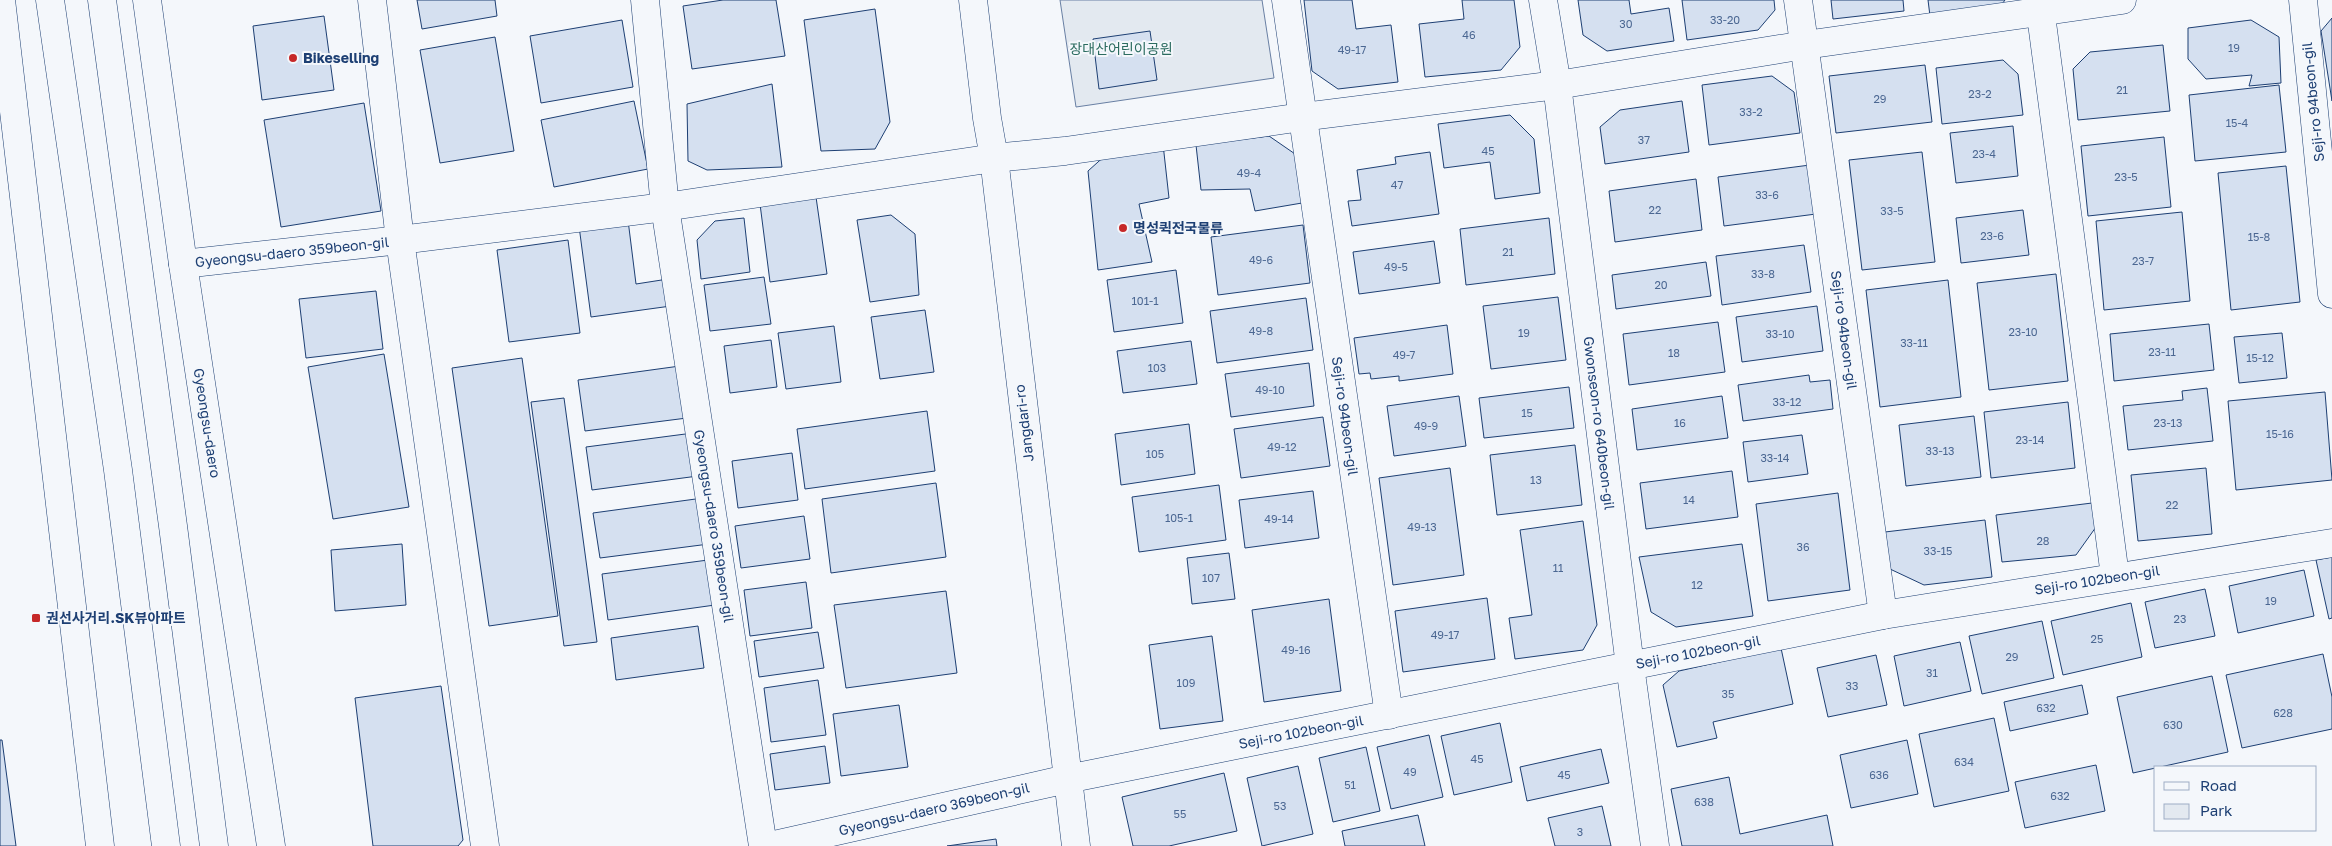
<svg xmlns="http://www.w3.org/2000/svg" width="2332" height="846" font-family="'Golos Text','Noto Sans KR',sans-serif">
<style>
.green{fill:#e3e9f0;stroke:#687fa3}
.building{fill:#d5e0f0;stroke:#1d3f73}
.lines{fill:none;stroke-linecap:round;stroke-linejoin:round}
.street-casing{stroke:#1d3f73;stroke-width:29}
.secondary-casing{stroke:#1d3f73;stroke-width:29}
.primary-casing{stroke:#1d3f73;stroke-width:29}
.street{stroke:#f4f7fb;stroke-width:28}
.secondary{stroke:#f4f7fb;stroke-width:28}
.primary{stroke:#f4f7fb;stroke-width:28}
.poi-dot{fill:#c62828;stroke:#f4f7fb;stroke-width:2}
.labels{text-anchor:middle;stroke-width:4;stroke-linejoin:round;paint-order:stroke}
.number-label{font-size:11px;fill:#4b6792}
.park-label{font-size:14px;fill:#2c6c60;stroke:#f4f7fb}
.poi-label{font-size:14px;font-weight:bold;fill:#1d3f73;stroke:#f4f7fb;text-anchor:start}
.street-label{font-size:14px;fill:#1d3f73;stroke:#f4f7fb}
</style>
<rect width="100%" height="100%" fill="#f4f7fb"/>
<!-- green -->
<path class="green" d="M1060 0H1262L1274 78 1076 107Z"/>
<!-- building -->
<g class="building">
<path d="M417 0H495L497 16 422 29Z"/>
<path d="M723 0H776L785 56 692 69 683 6Z"/>
<path d="M1304 0H1352L1356 29 1391 25 1398 82 1338 89 1312 71Z"/>
<path d="M1462 0H1514L1520 47 1501 70 1425 77 1419 24 1464 19Z"/>
<path d="M1578 0H1629L1631 14 1669 8 1674 41 1607 51 1583 35Z"/>
<path d="M1682 0H1774L1775 10 1758 30 1687 40Z"/>
<path d="M1831 0H1903L1904 11 1833 19Z"/>
<path d="M1928 0H2005L2000 7 1930 16Z"/>
<path d="M875 9 890 122 875 149 821 151 804 20Z"/>
<path d="M324 16 334 90 262 100 253 26Z"/>
<path d="M2332 18V101L2321 31Z"/>
<path d="M622 20 633 87 541 103 530 36Z"/>
<path d="M2251 20 2279 37 2281 83 2249 86 2252 75 2206 79 2188 59V28Z"/>
<path d="M1150 31 1157 80 1099 89 1093 39Z"/>
<path d="M495 37 514 151 440 163 420 50Z"/>
<path d="M2163 45 2170 111 2078 120 2073 69 2090 52Z"/>
<path d="M2003 60 2018 74 2023 115 1942 124 1936 68Z"/>
<path d="M1925 65 1932 122 1836 133 1829 76Z"/>
<path d="M1772 76 1794 92 1800 133 1709 145 1702 85Z"/>
<path d="M772 84 782 167 707 170 688 161 687 104Z"/>
<path d="M2279 85 2286 152 2195 161 2189 95Z"/>
<path d="M634 101 648 169 554 187 541 120Z"/>
<path d="M1682 101 1689 152 1605 164 1600 127 1620 110Z"/>
<path d="M364 103 381 211 281 227 264 120Z"/>
<path d="M1510 115 1534 139 1540 193 1495 199 1490 162 1444 168 1438 124Z"/>
<path d="M2013 126 2018 176 1956 183 1950 133Z"/>
<path d="M1269 136 1298 156 1302 203 1255 211 1250 189 1201 190 1196 145Z"/>
<path d="M2164 137 2171 207 2088 216 2081 146Z"/>
<path d="M1163 144 1169 198 1139 204 1152 262 1098 270 1088 171 1108 153Z"/>
<path d="M1430 152 1439 214 1352 226 1348 201 1361 200 1357 170 1396 164 1395 157Z"/>
<path d="M1922 152 1935 262 1862 270 1849 160Z"/>
<path d="M1810 165 1816 214 1724 226 1718 177Z"/>
<path d="M2286 166 2300 302 2231 310 2218 173Z"/>
<path d="M1696 179 1702 230 1615 242 1609 191Z"/>
<path d="M816 197 827 274 770 282 760 204Z"/>
<path d="M2023 210 2029 255 1961 263 1956 218Z"/>
<path d="M2182 212 2190 301 2104 310 2096 221Z"/>
<path d="M891 215 915 234 919 295 870 302 857 220Z"/>
<path d="M744 218 750 272 701 279 697 240 715 221Z"/>
<path d="M1549 218 1555 274 1466 285 1460 229Z"/>
<path d="M628 220 636 284 668 279 671 306 591 317 579 226Z"/>
<path d="M1303 225 1310 283 1218 295 1211 237Z"/>
<path d="M568 240 580 333 509 342 497 250Z"/>
<path d="M1434 241 1440 283 1359 294 1353 252Z"/>
<path d="M1804 245 1811 292 1722 305 1716 256Z"/>
<path d="M1706 262 1711 296 1616 309 1612 275Z"/>
<path d="M1176 270 1183 323 1114 332 1107 280Z"/>
<path d="M2056 274 2068 381 1989 390 1977 283Z"/>
<path d="M764 277 771 324 710 331 704 285Z"/>
<path d="M1948 280 1961 397 1880 407 1866 290Z"/>
<path d="M376 291 383 349 306 358 299 299Z"/>
<path d="M1558 297 1566 360 1491 369 1483 306Z"/>
<path d="M1306 298 1313 350 1217 363 1210 311Z"/>
<path d="M1817 306 1823 351 1742 362 1736 317Z"/>
<path d="M925 310 934 372 880 379 871 317Z"/>
<path d="M1718 322 1725 372 1629 385 1623 334Z"/>
<path d="M2209 324 2214 370 2114 381 2110 334Z"/>
<path d="M1447 325 1453 374 1399 381V376L1371 379 1370 373 1359 374 1354 338Z"/>
<path d="M834 326 841 382 786 389 778 333Z"/>
<path d="M2282 333 2287 378 2239 383 2234 337Z"/>
<path d="M771 340 777 387 730 393 724 346Z"/>
<path d="M1191 341 1197 384 1123 393 1117 351Z"/>
<path d="M384 354 409 507 333 519 308 367Z"/>
<path d="M522 358 558 616 489 626 452 368Z"/>
<path d="M1309 363 1314 406 1231 417 1225 374Z"/>
<path d="M680 366 687 418 585 431 578 380Z"/>
<path d="M1809 375 1810 382 1830 380 1833 409 1743 421 1738 385Z"/>
<path d="M1569 387 1574 428 1484 438 1479 398Z"/>
<path d="M2207 388 2213 441 2128 450 2123 406 2183 400 2182 391Z"/>
<path d="M2325 392 2332 480 2236 490 2228 401Z"/>
<path d="M1459 396 1466 446 1394 456 1387 406Z"/>
<path d="M1722 396 1728 438 1637 450 1632 409Z"/>
<path d="M564 398 597 642 564 646 531 402Z"/>
<path d="M2068 402 2075 468 1991 478 1984 412Z"/>
<path d="M927 411 935 471 805 489 797 429Z"/>
<path d="M1974 416 1981 477 1906 486 1899 425Z"/>
<path d="M1323 417 1330 466 1241 478 1234 429Z"/>
<path d="M1189 424 1195 474 1121 485 1115 434Z"/>
<path d="M693 433 698 476 592 490 586 447Z"/>
<path d="M1802 435 1808 474 1748 482 1743 442Z"/>
<path d="M1575 445 1582 505 1497 515 1490 455Z"/>
<path d="M792 453 798 500 738 508 732 461Z"/>
<path d="M1450 468 1464 575 1393 585 1379 478Z"/>
<path d="M2206 468 2212 534 2138 541 2131 475Z"/>
<path d="M1732 471 1738 517 1646 529 1640 483Z"/>
<path d="M936 483 946 557 831 573 822 499Z"/>
<path d="M1219 485 1226 540 1139 552 1132 497Z"/>
<path d="M1313 491 1319 538 1245 548 1239 500Z"/>
<path d="M1838 493 1850 590 1768 601 1756 504Z"/>
<path d="M703 498 709 544 600 558 593 513Z"/>
<path d="M2092 503 2096 527 2076 555 2002 562 1996 515Z"/>
<path d="M804 516 810 559 741 568 735 526Z"/>
<path d="M1985 520 1992 577 1924 585 1890 569 1885 532Z"/>
<path d="M1583 521 1597 625 1583 650 1515 659 1509 618 1532 615 1520 530Z"/>
<path d="M402 544 406 605 335 611 331 550Z"/>
<path d="M1742 544 1753 616 1676 627 1651 612 1639 557Z"/>
<path d="M1229 553 1235 599 1192 604 1187 558Z"/>
<path d="M2332 557V618L2329 619 2316 560Z"/>
<path d="M708 560 715 605 608 620 602 574Z"/>
<path d="M2304 570 2314 616 2238 633 2229 586Z"/>
<path d="M806 582 812 628 750 636 744 590Z"/>
<path d="M2205 589 2215 636 2155 648 2145 602Z"/>
<path d="M946 591 957 673 846 688 834 605Z"/>
<path d="M1487 598 1495 659 1403 672 1395 611Z"/>
<path d="M1329 599 1341 691 1264 702 1252 610Z"/>
<path d="M2131 603 2142 657 2063 675 2051 621Z"/>
<path d="M2042 621 2054 678 1982 694 1969 636Z"/>
<path d="M698 626 704 668 616 680 611 638Z"/>
<path d="M818 632 824 668 759 677 754 641Z"/>
<path d="M1212 636 1223 721 1160 729 1149 645Z"/>
<path d="M1960 642 1971 691 1904 706 1894 656Z"/>
<path d="M1781 648 1793 704 1713 722 1717 738 1677 747 1663 685 1679 671Z"/>
<path d="M2323 654 2332 697V729L2242 748 2226 675Z"/>
<path d="M1876 655 1887 705 1828 717 1817 668Z"/>
<path d="M2212 676 2228 752 2133 773 2117 697Z"/>
<path d="M818 680 826 735 771 742 764 688Z"/>
<path d="M2082 685 2088 714 2010 731 2004 702Z"/>
<path d="M441 686 463 840 458 846H373L355 698Z"/>
<path d="M899 705 908 767 841 776 833 714Z"/>
<path d="M1994 718 2009 791 1934 807 1919 734Z"/>
<path d="M1500 723 1512 782 1454 795 1441 736Z"/>
<path d="M1429 735 1443 797 1391 809 1377 747Z"/>
<path d="M0 740H2L16 846H0Z"/>
<path d="M1907 740 1918 794 1851 808 1840 755Z"/>
<path d="M825 746 830 783 775 790 770 754Z"/>
<path d="M1366 747 1380 811 1333 822 1319 758Z"/>
<path d="M1601 749 1609 783 1527 801 1520 767Z"/>
<path d="M2096 765 2105 811 2025 828 2015 782Z"/>
<path d="M1298 766 1313 834 1262 846 1247 778Z"/>
<path d="M1224 773 1237 831 1169 846H1133L1122 797Z"/>
<path d="M1729 777 1740 834 1827 815 1833 846H1682L1671 789Z"/>
<path d="M1602 806 1611 846H1555L1548 818Z"/>
<path d="M1418 815 1425 846H1345L1342 831Z"/>
<path d="M996 839 997 846H947Z"/>
</g>
<g class="lines">
<!-- street casing -->
<g class="street-casing">
<g id="street">
<path d="M372 0 400 240 485 846"/>
<path d="M645 0 665 207 763 846"/>
<path d="M1286 0 1389 715"/>
<path d="M1543 0 1557 85 1630 666 1655 846"/>
<path d="M1798 0 1883 615"/>
<path d="M2039 0 2115 576"/>
<path d="M2303 0 2332 294"/>
<path d="M183 264 400 240 665 207 994 158 1065 151 1302 117 1557 85 1805 45 2122 0"/>
<path d="M770 846 1067 779 1883 615 2332 543"/>
</g>
</g>
<!-- secondary casing -->
<g class="secondary-casing">
<path id="secondary" d="M973 0 987 118 994 158 1076 846"/>
</g>
<!-- primary casing -->
<g class="primary-casing">
<g id="primary">
<path d="M1 0 100 846"/>
<path d="M50 0 118 470 166 846"/>
<path d="M102 0 173 526 214 846"/>
<path d="M147 0 183 264 271 846"/>
</g>
</g>
<!-- street -->
<use href="#street" class="street"/>
<!-- secondary -->
<use href="#secondary" class="secondary"/>
<!-- primary -->
<use href="#primary" class="primary"/>
</g>
<!-- markers -->
<g class="poi-dot">
<circle cx="293" cy="58" r="5"/>
<circle cx="1123" cy="228" r="5"/>
<rect x="31" y="613" width="10" height="10" rx="2.5"/>
</g>
<g class="labels">
<!-- number labels -->
<g class="number-label">
<text x="1725" y="24">33-20</text>
<text x="1626" y="28">30</text>
<text x="1469" y="39">46</text>
<text x="2234" y="52">19</text>
<text x="1352" y="54">49-17</text>
<text x="2122" y="94">21</text>
<text x="1980" y="98">23-2</text>
<text x="1880" y="103">29</text>
<text x="1751" y="116">33-2</text>
<text x="2237" y="127">15-4</text>
<text x="1644" y="144">37</text>
<text x="1488" y="155">45</text>
<text x="1984" y="158">23-4</text>
<text x="1249" y="177">49-4</text>
<text x="2126" y="181">23-5</text>
<text x="1397" y="189">47</text>
<text x="1767" y="199">33-6</text>
<text x="1655" y="214">22</text>
<text x="1892" y="215">33-5</text>
<text x="1992" y="240">23-6</text>
<text x="2259" y="241">15-8</text>
<text x="1508" y="256">21</text>
<text x="1261" y="264">49-6</text>
<text x="2143" y="265">23-7</text>
<text x="1396" y="271">49-5</text>
<text x="1763" y="278">33-8</text>
<text x="1661" y="289">20</text>
<text x="1145" y="305">101-1</text>
<text x="1261" y="335">49-8</text>
<text x="2023" y="336">23-10</text>
<text x="1524" y="337">19</text>
<text x="1780" y="338">33-10</text>
<text x="1914" y="347">33-11</text>
<text x="2162" y="356">23-11</text>
<text x="1674" y="357">18</text>
<text x="1404" y="359">49-7</text>
<text x="2260" y="362">15-12</text>
<text x="1157" y="372">103</text>
<text x="1270" y="394">49-10</text>
<text x="1787" y="406">33-12</text>
<text x="1527" y="417">15</text>
<text x="1680" y="427">16</text>
<text x="2168" y="427">23-13</text>
<text x="1426" y="430">49-9</text>
<text x="2280" y="438">15-16</text>
<text x="2030" y="444">23-14</text>
<text x="1282" y="451">49-12</text>
<text x="1940" y="455">33-13</text>
<text x="1155" y="458">105</text>
<text x="1775" y="462">33-14</text>
<text x="1536" y="484">13</text>
<text x="1689" y="504">14</text>
<text x="2172" y="509">22</text>
<text x="1179" y="522">105-1</text>
<text x="1279" y="523">49-14</text>
<text x="1422" y="531">49-13</text>
<text x="2043" y="545">28</text>
<text x="1803" y="551">36</text>
<text x="1938" y="555">33-15</text>
<text x="1558" y="572">11</text>
<text x="1211" y="582">107</text>
<text x="1697" y="589">12</text>
<text x="2271" y="605">19</text>
<text x="2180" y="623">23</text>
<text x="1445" y="639">49-17</text>
<text x="2097" y="643">25</text>
<text x="1296" y="654">49-16</text>
<text x="2012" y="661">29</text>
<text x="1932" y="677">31</text>
<text x="1186" y="687">109</text>
<text x="1852" y="690">33</text>
<text x="1728" y="698">35</text>
<text x="2046" y="712">632</text>
<text x="2283" y="717">628</text>
<text x="2173" y="729">630</text>
<text x="1477" y="763">45</text>
<text x="1964" y="766">634</text>
<text x="1410" y="776">49</text>
<text x="1564" y="779">45</text>
<text x="1879" y="779">636</text>
<text x="1350" y="789">51</text>
<text x="2060" y="800">632</text>
<text x="1704" y="806">638</text>
<text x="1280" y="810">53</text>
<text x="1180" y="818">55</text>
<text x="1580" y="836">3</text>
</g>
<!-- park labels -->
<g class="park-label">
<text x="1121" y="54">장대산어린이공원</text>
</g>
<!-- poi labels -->
<g class="poi-label">
<text x="303" y="63">Bikeselling</text>
<text x="1133" y="233">명성퀵전국물류</text>
<text x="46" y="623">권선사거리.SK뷰아파트</text>
</g>
<!-- street labels -->
<g class="street-label">
<text transform="translate(2313 102) rotate(-96)" y="5">Seji-ro 94beon-gil</text>
<text transform="translate(292 252) rotate(-6)" y="5">Gyeongsu-daero 359beon-gil</text>
<text transform="translate(1844 330) rotate(82)" y="5">Seji-ro 94beon-gil</text>
<text transform="translate(1345 416) rotate(82)" y="5">Seji-ro 94beon-gil</text>
<text transform="translate(207 423) rotate(81)" y="5">Gyeongsu-daero</text>
<text transform="translate(1024 423) rotate(-97)" y="5">Jangdari-ro</text>
<text transform="translate(1599 423) rotate(83)" y="5">Gwonseon-ro 640beon-gil</text>
<text transform="translate(714 526) rotate(81)" y="5">Gyeongsu-daero 359beon-gil</text>
<text transform="translate(2097 580) rotate(-9)" y="5">Seji-ro 102beon-gil</text>
<text transform="translate(1698 652) rotate(-11)" y="5">Seji-ro 102beon-gil</text>
<text transform="translate(1301 732) rotate(-11)" y="5">Seji-ro 102beon-gil</text>
<text transform="translate(934 809) rotate(-13)" y="5">Gyeongsu-daero 369beon-gil</text>
</g>
</g>
<!-- legend -->
<rect x="2154" y="766" width="162" height="65" fill="#f4f7fb" stroke="#9eadc5"/>
<rect x="2164" y="782" width="25" height="8" fill="#f4f7fb" stroke="#9eadc5"/>
<text x="2200" y="791" font-size="15" fill="#1d3f73">Road</text>
<rect x="2164" y="804" width="25" height="15" fill="#e3e9f0" stroke="#9eadc5"/>
<text x="2200" y="816" font-size="15" fill="#1d3f73">Park</text>
</svg>
